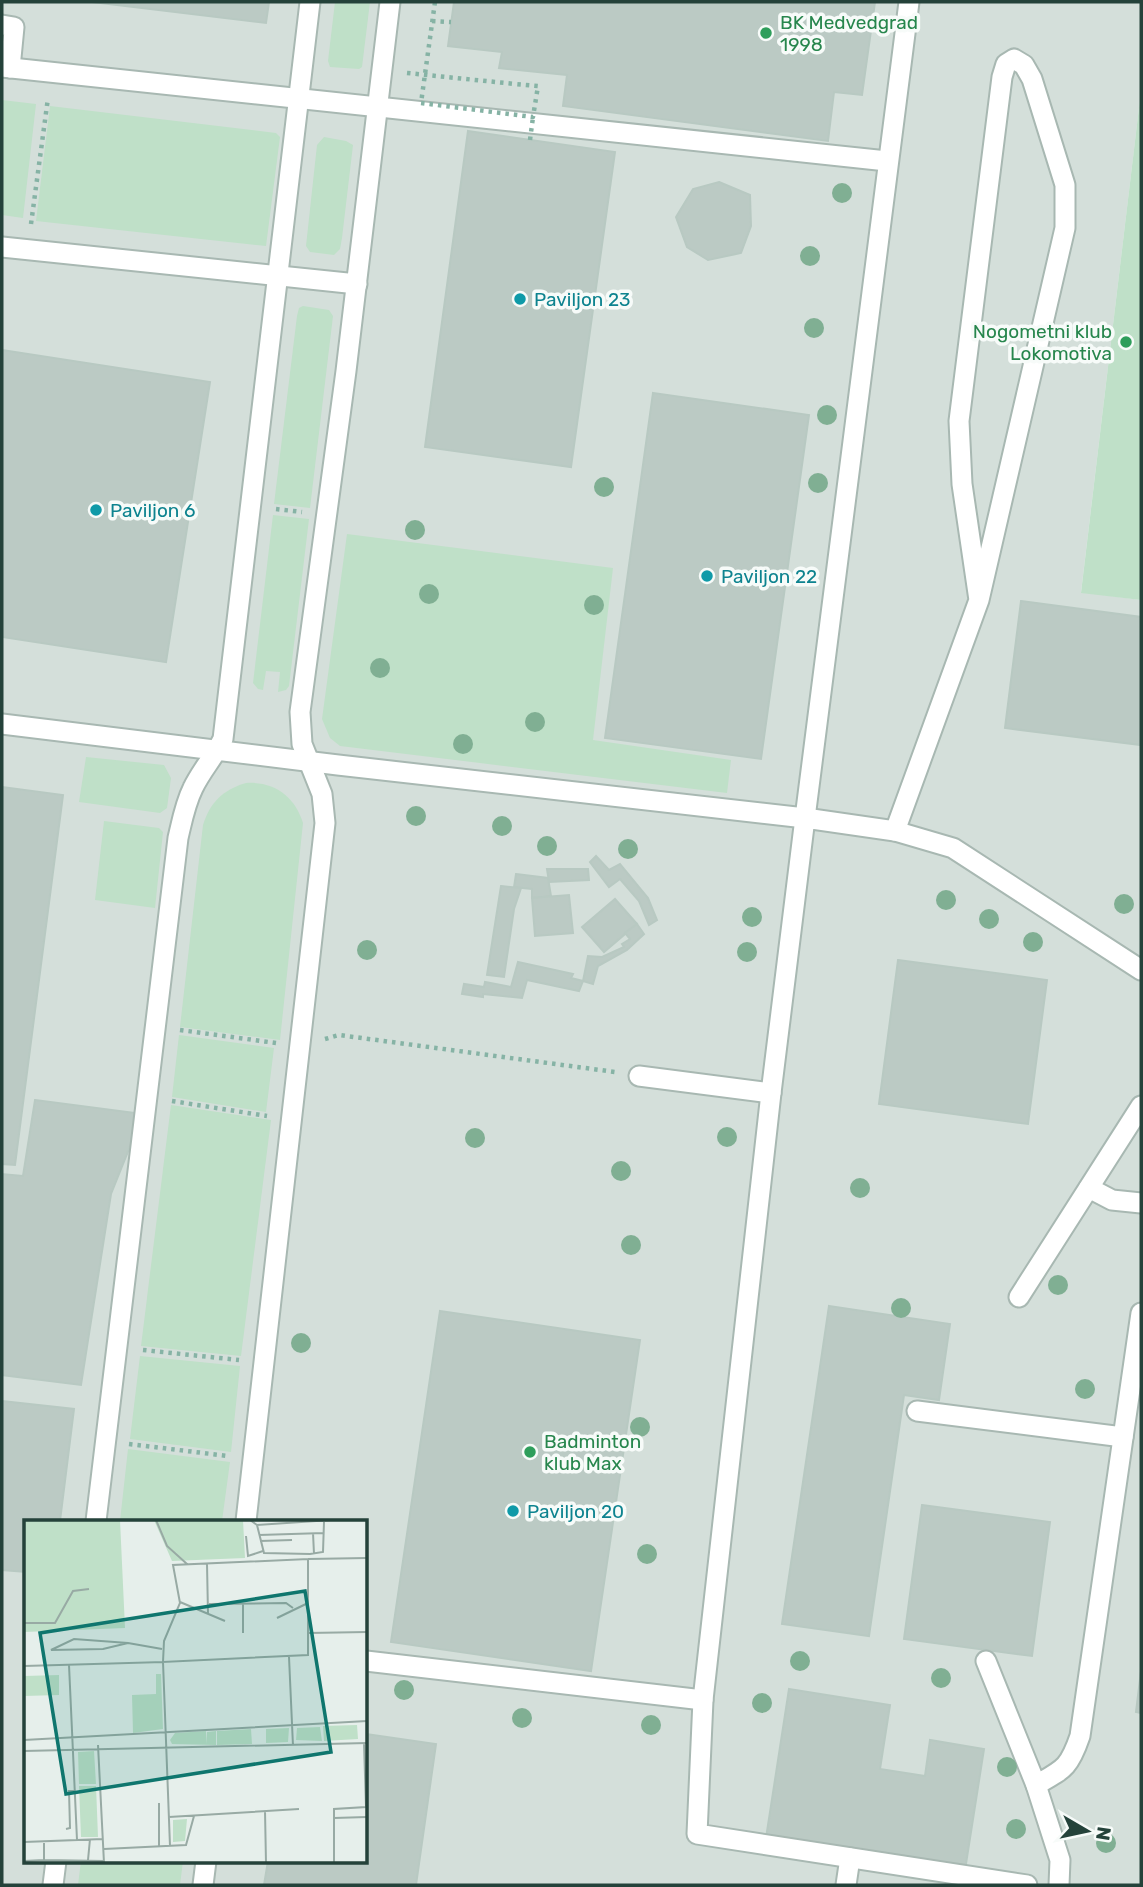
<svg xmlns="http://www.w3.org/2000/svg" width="1143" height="1887" font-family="Rubik,sans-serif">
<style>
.built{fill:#d4dfda;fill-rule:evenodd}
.green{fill:#bfe0c8}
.building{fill:#bbcac4;stroke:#b8c9c2;stroke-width:2}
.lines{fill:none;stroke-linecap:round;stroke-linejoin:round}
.lane-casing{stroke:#a8b8b2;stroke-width:23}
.path{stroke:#86b3a5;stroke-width:4.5;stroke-dasharray:3.5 5;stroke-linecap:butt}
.lane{stroke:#fff;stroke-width:19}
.path-bridge{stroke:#86b3a5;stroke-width:4.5;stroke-dasharray:3.5 5;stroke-linecap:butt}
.tree{fill:#80af93}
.leisure-dot{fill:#2e9e5b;stroke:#f7fbf9;stroke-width:2.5}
.culture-dot{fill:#0f9aa8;stroke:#f7fbf9;stroke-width:2.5}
.labels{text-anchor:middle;stroke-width:7;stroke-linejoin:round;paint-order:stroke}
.leisure-label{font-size:19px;fill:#27864d;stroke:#f7fbf9;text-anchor:start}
.culture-label{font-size:19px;fill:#0d838f;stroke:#f7fbf9;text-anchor:start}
.inset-road{fill:none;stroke:#98aaa4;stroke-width:2}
.view{fill:#0f766e;fill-opacity:0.15;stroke:#0f766e;stroke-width:3.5}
.inset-edge{fill:none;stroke:#24423a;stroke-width:3.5}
</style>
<rect width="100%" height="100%" fill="#e6efeb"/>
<!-- built -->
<path class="built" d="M2 2H1141V91L1081 592 1141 600V1885H2ZM26 1521H366V1861H26Z"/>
<!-- green -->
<g class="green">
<path d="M335 2H370L362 67 359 69 330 67 328 61Z"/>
<path d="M1141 91V600L1081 593Z"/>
<path d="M2 100 36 104 23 218 2 215Z"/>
<path d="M50 106 276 133 280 137 266 246 36 221Z"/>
<path d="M324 137 346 141 353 145 342 238 340 249 334 255 310 252 306 246 317 145Z"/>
<path d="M303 306 329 310 333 316 310 508 274 504 297 316 299 308Z"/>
<path d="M273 515 309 519 289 686 286 690 278 692 280 672 266 671 263 690 258 689 253 683Z"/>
<path d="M347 534 613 568 593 740 731 760 727 793 340 746 330 738 322 719Z"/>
<path d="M86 757 164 765 171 778 167 808 160 813 79 802Z"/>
<path d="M246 783C275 781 295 797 303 823L280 1040 180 1027 203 825C210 802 223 790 246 783Z"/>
<path d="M104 821 159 828 163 832 155 908 95 900Z"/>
<path d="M179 1035 274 1048 266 1112 172 1097Z"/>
<path d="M171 1105 271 1120 241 1356 141 1346Z"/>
<path d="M140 1356 240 1366 231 1452 130 1439Z"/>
<path d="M128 1449 230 1462 222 1521H120Z"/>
<path d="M81 1861H183L180 1885H78Z"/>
</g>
<!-- building -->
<g class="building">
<path d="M92 2H269L266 23Z"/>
<path d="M454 2H875L862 95 834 92 828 141 563 106 567 75 499 68 502 52 448 46Z"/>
<path d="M468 131 615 152 571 467 425 447Z"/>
<path d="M719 182 750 195 751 226 741 253 708 260 687 247 676 217 693 189Z"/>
<path d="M2 350 210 382 166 662 2 637Z"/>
<path d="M653 393 809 415 761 759 605 738Z"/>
<path d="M1021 601 1141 617V745L1005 728Z"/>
<path d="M2 787 63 795 15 1165 2 1164Z"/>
<path d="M596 856 609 870 620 864 648 898 657 920 649 925 639 901 620 879 609 887 590 862Z"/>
<path d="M547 869H588L589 880 549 882Z"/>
<path d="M516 874 548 878 551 896 532 898V889L514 887Z"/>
<path d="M501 886 521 888 514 909 504 977 487 975Z"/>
<path d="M569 895 573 933 535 936 532 898Z"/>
<path d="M615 899 637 924 604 952 582 927Z"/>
<path d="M637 924 644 934 627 950 598 966 593 984 583 981 588 956 602 957 624 947 622 944 630 939 625 933Z"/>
<path d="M898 960 1047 980 1028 1124 879 1104Z"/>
<path d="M518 962 573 974 571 978 583 981 579 991 527 980 522 998 483 994V997L462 994 464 984 484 987 485 982 511 987Z"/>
<path d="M35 1100 143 1114 111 1194 81 1385 2 1375V1174L23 1176Z"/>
<path d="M829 1306 950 1324 939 1400 904 1395 869 1636 782 1624Z"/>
<path d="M440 1311 640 1340 591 1671 391 1642Z"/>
<path d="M2 1401 74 1409 60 1521H26V1572L2 1570Z"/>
<path d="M922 1505 1050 1522 1032 1656 904 1639Z"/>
<path d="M1141 1671V1713L1136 1712Z"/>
<path d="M789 1689 890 1705 880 1769 925 1776 930 1740 984 1749 965 1870 766 1838Z"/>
<path d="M366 1734 436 1744 416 1885H264L268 1861H366Z"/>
</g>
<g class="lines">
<!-- lane casing -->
<g class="lane-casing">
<g id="lane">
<path d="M2 25 14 27 10 68"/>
<path d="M2 67 887 161"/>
<path d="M2 247 357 284"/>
<path d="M2 724 338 765 805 818 909 2"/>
<path d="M895 831 979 600 1065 228V185L1032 79 1024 65 1014 59 1006 64 1002 77 959 421 962 484 979 600"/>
<path d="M639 1076 771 1093"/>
<path d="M1089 1188 1112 1200 1141 1203"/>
<path d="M1019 1297 1141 1106"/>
<path d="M917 1411 1123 1437"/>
<path d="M96 1521 178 838C182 821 185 804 193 788 201 771 214 757 223 739L310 2"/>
<path d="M246 1521 325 823 322 794 302 744 300 712 346 371 390 2"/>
<path d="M366 1661 703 1700"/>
<path d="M986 1661 1036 1785 1060 1860 1059 1885"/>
<path d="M1036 1785C1064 1769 1069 1768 1080 1736L1141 1313"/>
<path d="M53 1885 56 1861"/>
<path d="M203 1885 206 1861"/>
<path d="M846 1885 850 1858"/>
<path d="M1027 1885 697 1834 703 1700 771 1093 805 818 895 831 953 848 1141 970"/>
</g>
</g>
<!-- path -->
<g class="path">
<path d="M432 21 451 22"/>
<path d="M407 73 515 84"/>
<path d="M31 224 48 98"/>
<path d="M276 509 302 512"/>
<path d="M180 1030 276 1043"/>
<path d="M325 1039 339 1035 615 1072"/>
<path d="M172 1101 267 1116"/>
<path d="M143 1350 239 1360"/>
<path d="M129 1444 228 1456"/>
</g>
<!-- lane -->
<use href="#lane" class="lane"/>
<!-- path-bridge -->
<g class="path-bridge">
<path d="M435 2 421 103 533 117 538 86 515 84"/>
<path d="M530 140 533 117"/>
</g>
</g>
<!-- trees -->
<g class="tree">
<circle cx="842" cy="193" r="10"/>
<circle cx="810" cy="256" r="10"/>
<circle cx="814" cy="328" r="10"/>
<circle cx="827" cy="415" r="10"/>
<circle cx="818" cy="483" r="10"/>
<circle cx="604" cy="487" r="10"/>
<circle cx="415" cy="530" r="10"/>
<circle cx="429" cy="594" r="10"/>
<circle cx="594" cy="605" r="10"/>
<circle cx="380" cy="668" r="10"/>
<circle cx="535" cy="722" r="10"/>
<circle cx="463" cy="744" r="10"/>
<circle cx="416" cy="816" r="10"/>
<circle cx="502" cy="826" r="10"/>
<circle cx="547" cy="846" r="10"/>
<circle cx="628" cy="849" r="10"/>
<circle cx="946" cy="900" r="10"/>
<circle cx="1124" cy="904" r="10"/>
<circle cx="752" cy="917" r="10"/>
<circle cx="989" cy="919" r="10"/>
<circle cx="1033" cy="942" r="10"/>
<circle cx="367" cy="950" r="10"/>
<circle cx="747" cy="952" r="10"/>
<circle cx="727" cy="1137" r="10"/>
<circle cx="475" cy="1138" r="10"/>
<circle cx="621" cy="1171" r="10"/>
<circle cx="860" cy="1188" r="10"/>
<circle cx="631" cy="1245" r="10"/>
<circle cx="1058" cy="1285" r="10"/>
<circle cx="901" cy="1308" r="10"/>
<circle cx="301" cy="1343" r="10"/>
<circle cx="1085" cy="1389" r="10"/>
<circle cx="640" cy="1427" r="10"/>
<circle cx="647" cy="1554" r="10"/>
<circle cx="800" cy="1661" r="10"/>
<circle cx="941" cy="1678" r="10"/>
<circle cx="404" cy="1690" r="10"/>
<circle cx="762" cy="1703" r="10"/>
<circle cx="522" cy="1718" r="10"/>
<circle cx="651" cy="1725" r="10"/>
<circle cx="1007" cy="1767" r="10"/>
<circle cx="1016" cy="1829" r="10"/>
<circle cx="1106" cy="1843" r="10"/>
</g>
<!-- markers -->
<g class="leisure-dot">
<circle cx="766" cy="33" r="7"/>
<circle cx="1126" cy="342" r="7"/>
<circle cx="530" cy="1452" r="7"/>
</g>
<g class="culture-dot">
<circle cx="520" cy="299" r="7"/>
<circle cx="96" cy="510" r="7"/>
<circle cx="707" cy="576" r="7"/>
<circle cx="513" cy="1511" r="7"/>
</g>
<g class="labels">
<!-- leisure labels -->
<g class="leisure-label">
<text x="780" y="29">BK Medvedgrad<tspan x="780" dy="22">1998</tspan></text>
<text x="1112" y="338" text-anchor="end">Nogometni klub<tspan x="1112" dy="22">Lokomotiva</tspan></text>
<text x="544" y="1448">Badminton<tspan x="544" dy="22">klub Max</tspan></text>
</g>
<!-- culture labels -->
<g class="culture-label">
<text x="534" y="306">Paviljon 23</text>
<text x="110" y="517">Paviljon 6</text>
<text x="721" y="583">Paviljon 22</text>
<text x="527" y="1518">Paviljon 20</text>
</g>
</g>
<!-- overview -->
<g transform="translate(24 1520)">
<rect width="343" height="343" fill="#e6efeb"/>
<path d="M0 0H96L101 108 0 112ZM130 0H219L221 38 148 41ZM132 154H137L139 209 109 213 108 175 132 174ZM35 155V175L0 176V156ZM333 205 334 219 300 221 299 206ZM296 207 298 221 272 220 273 208ZM265 208 264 222 242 223V209ZM227 209 228 224 193 225V211ZM182 211V224L183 212 192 211V225L148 224 146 220 151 213ZM70 231 72 264H55L54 232ZM55 266H72L74 317H57ZM163 299 161 321 149 322V300Z" fill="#bfe0c8"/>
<path class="inset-road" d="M132 0 143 26 163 44M226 0 233 5 307 0M233 5 240 33 286 34 299 32 300 2M289 13 290 34M235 15 300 13M222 16 224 36 239 31M236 21 268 20M284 39V135L139 142 140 121 156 83 149 45ZM284 39 343 38M183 44 184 94M156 82 201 101M185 84 262 83 269 88M219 84V113M253 98 284 83M0 103H31L49 71 65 69M284 113 343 112M104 123 79 129 27 130 50 119 104 123 138 129M265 137 269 226M0 146 139 142 146 326M0 220 343 201M74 225 80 343M0 231 343 223M135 283V326M241 291 242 343M145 297 275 289M310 298 343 297M42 309 46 308 45 271H51M53 320 79 319M0 322 53 320 45 145M80 329 162 325 170 296M20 340 80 341M64 340 66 319M0 341 20 340V321M310 343V289L342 287 340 223"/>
<path class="view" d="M281 71 307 232 42 274 16 113Z"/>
<rect width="343" height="343" class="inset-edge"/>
</g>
<!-- border -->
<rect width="1143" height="1887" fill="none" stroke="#24423a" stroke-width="7"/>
<!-- north arrow -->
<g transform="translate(1087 1831) rotate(99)" stroke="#f7fbf9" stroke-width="5" paint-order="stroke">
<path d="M0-5L12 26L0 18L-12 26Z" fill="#24423a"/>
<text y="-10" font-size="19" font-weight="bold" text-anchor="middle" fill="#24423a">N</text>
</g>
</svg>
